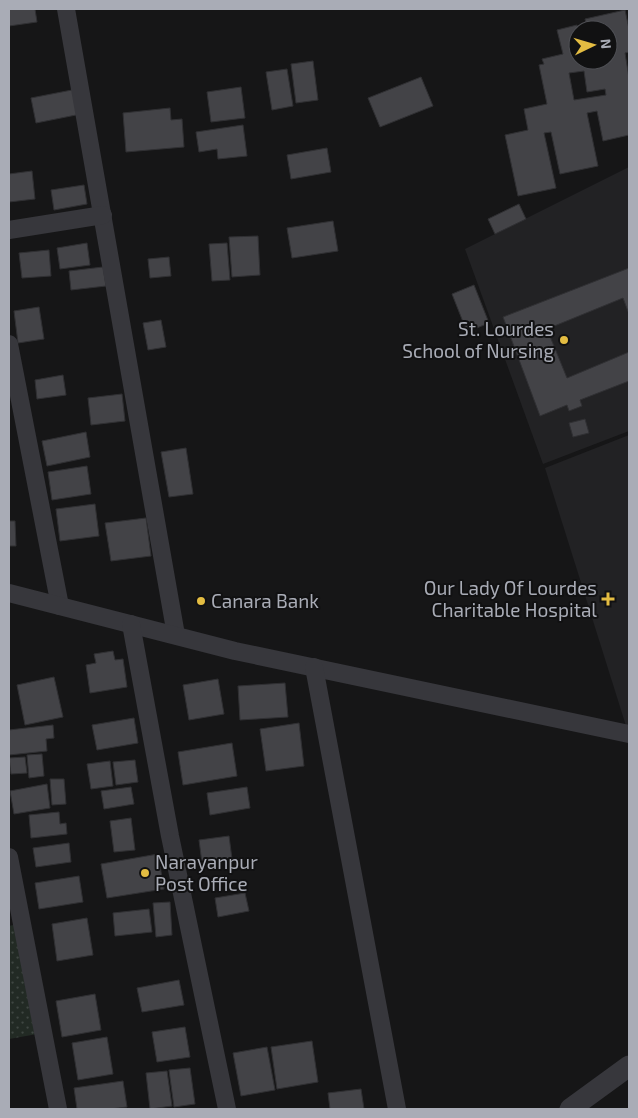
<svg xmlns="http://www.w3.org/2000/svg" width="638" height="1118" font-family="'Exo 2',sans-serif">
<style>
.built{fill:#222224}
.grass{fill:url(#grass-dots)}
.building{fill:#434347;stroke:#303033;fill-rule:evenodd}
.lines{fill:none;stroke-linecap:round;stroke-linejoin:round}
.minor{stroke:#37373c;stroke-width:18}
.tertiary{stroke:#37373c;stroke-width:21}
.poi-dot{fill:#e4bd42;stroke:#111112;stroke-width:2}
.labels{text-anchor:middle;stroke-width:4;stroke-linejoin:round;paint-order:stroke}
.poi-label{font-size:19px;fill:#a9acb6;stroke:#111112;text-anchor:end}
</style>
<defs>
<pattern id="grass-dots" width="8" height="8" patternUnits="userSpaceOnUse" patternTransform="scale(1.25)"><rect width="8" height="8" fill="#222a24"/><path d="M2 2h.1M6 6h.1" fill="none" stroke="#3f4642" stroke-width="1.8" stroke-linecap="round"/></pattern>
</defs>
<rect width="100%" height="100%" fill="#161617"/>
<!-- built -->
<g class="built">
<path d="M629 167V431L543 464 465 249Z"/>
<path d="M629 435V730L627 729 545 468Z"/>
</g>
<!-- grass -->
<path class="grass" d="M22 923 43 1033 9 1039V926Z"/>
<!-- building -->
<g class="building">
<path d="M9 9H35L37 22 9 26Z"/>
<path d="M625 10 629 29V52L625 53 629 78V135L603 141 597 111 587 113 598 166 560 174 551 132 544 133 556 188 518 196 505 135 528 130 524 109 547 104 539 65 544 64 542 59 563 54 557 30 577 25 578 60H608V30H588L585 19ZM584 71 587 92 605 89 606 95 574 100 569 73Z"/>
<path d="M313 61 318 100 296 103 291 64Z"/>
<path d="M287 69 293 106 272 110 266 72Z"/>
<path d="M421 77 433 106 380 127 368 98Z"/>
<path d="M241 87 245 118 211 122 207 92Z"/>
<path d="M77 89 81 114 36 123 31 98Z"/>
<path d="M170 108 171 120 182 119 184 147 126 152 123 113Z"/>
<path d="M243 125 247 156 218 159 217 149 199 152 196 132Z"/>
<path d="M327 148 331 172 291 179 287 155Z"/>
<path d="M32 171 35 199 9 202V174Z"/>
<path d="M84 185 87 204 54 210 51 190Z"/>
<path d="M519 204 526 219 495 234 488 219Z"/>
<path d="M333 221 338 251 292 258 287 228Z"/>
<path d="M258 236 260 275 232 277 229 237Z"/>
<path d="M87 243 90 265 60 269 57 248Z"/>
<path d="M227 243 230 280 212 281 209 244Z"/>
<path d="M49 250 51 276 22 278 19 253Z"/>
<path d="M169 257 171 276 150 278 148 259Z"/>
<path d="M103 267 106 286 71 290 69 271Z"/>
<path d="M629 268V314L623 298 547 329 567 378 629 352V381L580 400 582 406 569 411 567 405 540 416 503 317Z"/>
<path d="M474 285 489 323 467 332 452 294Z"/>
<path d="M39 307 44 339 18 343 14 311Z"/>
<path d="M161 320 166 347 148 350 143 323Z"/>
<path d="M63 375 66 395 37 399 35 380Z"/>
<path d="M122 394 125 421 91 425 88 398Z"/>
<path d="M585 419 589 433 573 437 569 423Z"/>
<path d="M86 432 90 457 47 466 42 441Z"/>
<path d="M186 448 193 494 169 497 161 452Z"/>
<path d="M87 466 91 494 52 500 48 472Z"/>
<path d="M95 504 99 536 60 541 56 509Z"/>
<path d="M146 518 151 556 111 561 105 523Z"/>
<path d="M9 521H15L16 546H9Z"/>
<path d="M113 651 115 660 123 659 127 687 90 693 86 665 96 663 94 654Z"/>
<path d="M54 677 63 717 25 725 17 685Z"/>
<path d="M218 679 224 714 189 720 183 685Z"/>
<path d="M285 683 288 717 240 720 238 686Z"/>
<path d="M134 718 138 743 97 750 92 725Z"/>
<path d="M299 723 304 766 266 771 260 729Z"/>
<path d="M53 725 54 738 46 739 47 751 9 755V730Z"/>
<path d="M232 743 237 776 183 785 178 752Z"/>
<path d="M42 754 44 776 29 778 27 755Z"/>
<path d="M25 757 27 773 11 774 9 758Z"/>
<path d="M135 760 138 782 116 785 113 762Z"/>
<path d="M110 761 113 786 91 789 87 764Z"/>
<path d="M50 779H64L66 804 52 805Z"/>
<path d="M47 784 50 808 14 814 10 791Z"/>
<path d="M131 787 134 804 104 809 101 791Z"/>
<path d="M247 787 250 808 210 815 207 793Z"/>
<path d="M59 812 60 824 66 823 67 834 31 838 29 815Z"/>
<path d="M131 818 135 850 114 852 110 821Z"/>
<path d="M229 836 232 859 202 863 199 840Z"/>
<path d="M69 843 71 862 36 867 33 848Z"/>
<path d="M158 854 164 889 107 898 101 864Z"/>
<path d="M79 876 83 902 39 909 35 883Z"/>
<path d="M245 893 249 911 218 917 215 898Z"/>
<path d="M170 902 172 935 156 937 153 903Z"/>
<path d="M149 909 152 932 115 936 113 913Z"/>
<path d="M87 918 93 955 57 961 52 924Z"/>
<path d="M179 980 184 1005 142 1012 137 988Z"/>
<path d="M95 994 101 1030 62 1037 56 1001Z"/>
<path d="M185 1027 190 1057 157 1062 152 1032Z"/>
<path d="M107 1037 113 1074 78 1080 72 1043Z"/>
<path d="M312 1041 318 1082 277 1089 271 1047Z"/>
<path d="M267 1047 275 1090 241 1096 233 1053Z"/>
<path d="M190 1068 195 1104 174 1107 169 1070Z"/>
<path d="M167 1071 172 1106 150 1109 146 1073Z"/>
<path d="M123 1081 127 1107 110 1109H77L74 1088Z"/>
<path d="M361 1089 364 1109H330L328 1093Z"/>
</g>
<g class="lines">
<!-- minor -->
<g class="minor">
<path d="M66 9 176 635"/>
<path d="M9 230 103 215"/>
<path d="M9 344 60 606"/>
<path d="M9 593 235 651 629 734"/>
<path d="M131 624 170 836 227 1109"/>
<path d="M314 667 397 1109"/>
<path d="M9 857 58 1109"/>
</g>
<!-- tertiary -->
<path class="tertiary" d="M570 1109 629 1066"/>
</g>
<!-- markers -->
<g class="poi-dot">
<circle cx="564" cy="340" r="5"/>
<path d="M605.5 591.5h5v5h5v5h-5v5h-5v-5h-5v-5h5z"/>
<circle cx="201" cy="601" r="5"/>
<circle cx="145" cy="873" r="5"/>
</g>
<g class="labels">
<!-- poi labels -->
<g class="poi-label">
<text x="554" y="336">St. Lourdes<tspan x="554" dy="22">School of Nursing</tspan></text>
<text x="597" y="595">Our Lady Of Lourdes<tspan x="597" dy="22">Charitable Hospital</tspan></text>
<text x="211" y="608" text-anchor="start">Canara Bank</text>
<text x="155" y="869" text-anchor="start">Narayanpur<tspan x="155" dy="22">Post Office</tspan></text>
</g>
</g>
<!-- border -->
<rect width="638" height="1118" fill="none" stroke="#a9acb6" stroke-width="20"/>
<!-- north arrow -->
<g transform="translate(593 45) rotate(85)"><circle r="24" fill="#111112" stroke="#4e4f54"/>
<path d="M0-4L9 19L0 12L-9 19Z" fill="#e4bd42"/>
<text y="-8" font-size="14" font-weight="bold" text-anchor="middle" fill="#a9acb6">N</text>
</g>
</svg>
